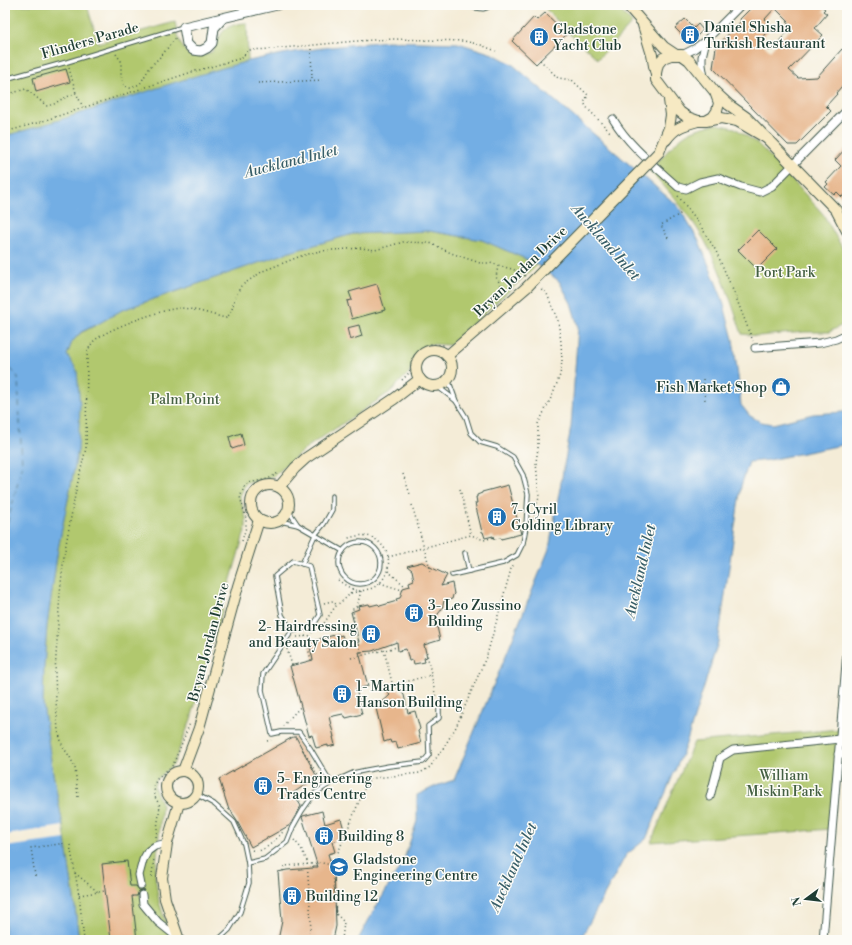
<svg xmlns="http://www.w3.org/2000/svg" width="852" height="945" font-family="'Libre Bodoni',serif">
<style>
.green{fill:#b1c86e;stroke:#688251}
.water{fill:#73aee4;stroke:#49768c}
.pier{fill:#f4ecd7}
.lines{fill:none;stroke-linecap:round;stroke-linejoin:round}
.ferry{stroke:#385f69;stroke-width:1;stroke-dasharray:5 4;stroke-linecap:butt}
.building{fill:#e7b68c;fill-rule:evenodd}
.service-casing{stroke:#3f574c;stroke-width:5.5}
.minor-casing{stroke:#3f574c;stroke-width:9}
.tertiary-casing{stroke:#3f574c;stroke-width:11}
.secondary-casing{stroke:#3f574c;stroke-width:12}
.path{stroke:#3f574c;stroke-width:1.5;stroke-dasharray:1 3;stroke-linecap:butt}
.service{stroke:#fff;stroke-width:3.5}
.minor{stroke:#fff;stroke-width:7}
.tertiary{stroke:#fff;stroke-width:9}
.secondary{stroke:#f6e9c3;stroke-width:10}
.secondary-bridge-casing{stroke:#3f574c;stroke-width:12;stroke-linecap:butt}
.secondary-bridge{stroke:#f6e9c3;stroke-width:10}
.labels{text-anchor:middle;stroke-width:3;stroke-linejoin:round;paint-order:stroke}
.poi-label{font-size:14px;fill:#1f3d34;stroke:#fdfcf7;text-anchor:start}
.street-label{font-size:14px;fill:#1f3d34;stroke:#fdfcf7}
.park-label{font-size:14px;fill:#446042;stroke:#fdfcf7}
.water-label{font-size:15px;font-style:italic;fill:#385f69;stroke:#fdfcf7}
</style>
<rect width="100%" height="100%" fill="#fdfcf7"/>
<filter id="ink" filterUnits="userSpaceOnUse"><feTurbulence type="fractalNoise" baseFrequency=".025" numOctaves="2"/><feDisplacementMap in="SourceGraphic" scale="8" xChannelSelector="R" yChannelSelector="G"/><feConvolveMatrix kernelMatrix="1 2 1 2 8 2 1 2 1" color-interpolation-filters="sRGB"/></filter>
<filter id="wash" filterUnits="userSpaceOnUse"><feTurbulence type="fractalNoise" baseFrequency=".012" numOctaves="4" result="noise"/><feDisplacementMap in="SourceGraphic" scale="16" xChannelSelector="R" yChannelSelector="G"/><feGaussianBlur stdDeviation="0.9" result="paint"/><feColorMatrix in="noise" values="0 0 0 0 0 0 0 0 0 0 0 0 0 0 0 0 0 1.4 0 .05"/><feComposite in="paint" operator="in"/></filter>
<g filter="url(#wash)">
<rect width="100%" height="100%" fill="#f4ecd7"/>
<!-- green -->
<g class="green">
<path d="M5 5H87L98 43 175 22C178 35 181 58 199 56 203 56 208 53 212 52 215 46 217 39 221 34 226 26 238 23 247 23L248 61 40 127 5 136Z"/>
<path d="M542 5H615L632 23 598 59 569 33Z"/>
<path d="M717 124 735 128 758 144 785 172 823 214 847 256V322L846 323 829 332H805L758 336 742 334C730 298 718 260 697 228 683 207 667 189 650 171 660 160 673 143 685 135 694 129 706 126 717 124Z"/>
<path d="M429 231 482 240 535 263 536 266 450 345 429 344 416 354 409 373 390 392 306 448 275 475 268 479 248 483 245 485 240 497 246 518V527L203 676 191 719 173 765 156 780 154 787 162 805 155 876 159 902 172 940H79L73 891 63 826 52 768 43 704 44 667 47 626 58 549 78 450 67 355 72 342 81 333 98 324 122 310 290 252 353 234Z"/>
<path d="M840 729 832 829 651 842 694 742Z"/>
</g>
<!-- water -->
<path class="water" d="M387 41 458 43 493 54 512 64 678 206 699 241 722 298 733 339 739 384 741 405 750 416 761 422 773 424 813 414 843 412 847 410V444L769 460 749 462 741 486 718 642 685 747 646 839 626 855 580 940H358L373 912 403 862 417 821V795L436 786 454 780 509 648 549 549 571 427 578 326 571 303 559 281 535 263 482 240 429 231 353 234 290 252 122 310 98 324 81 332 72 342 67 355 77 370 80 406 78 450 58 549 47 626 44 667 43 704 52 768 63 826 73 891 79 940H5V136C87 114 166 82 249 61 294 50 340 46 387 41Z"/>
<!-- pier -->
<path class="pier" d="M63 826 65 839 5 847V835Z"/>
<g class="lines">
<!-- ferry -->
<path class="ferry" d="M5 362 18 377 22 467 5 532"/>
</g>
<g id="blocks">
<!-- building -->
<g class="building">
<path d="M754 5H820L825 9 823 11 827 14 815 28 823 35 789 70 798 78 817 77 842 49 847 53V80L836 93 837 94 826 106 831 111 797 145H788L713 68 716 47 741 21 740 19ZM775 8 788 21 786 22 792 27 770 51 759 40 769 30 764 25 767 22 765 19Z"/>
<path d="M545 13 567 34 536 64 512 41 534 17 537 20Z"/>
<path d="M685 19 694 28 698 24 703 30 692 41 689 42 675 28Z"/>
<path d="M66 69 70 82 36 92 33 78Z"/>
<path d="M847 147V191L842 197 837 192 834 195 825 187 828 184 826 182 841 166 835 160Z"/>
<path d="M758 230 777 249 757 269 738 250Z"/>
<path d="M377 284 385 310 352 319 347 301 352 300 349 292Z"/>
<path d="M359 325 362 336 350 340 347 328Z"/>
<path d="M241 433 244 445 232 449 229 437Z"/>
<path d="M508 485 521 534 501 539V538L494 539 493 536 485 538 483 532H482L475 503H477L476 497H477V495L482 493V492Z"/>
<path d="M422 562 427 565 428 566 447 575 441 586 452 583 454 594 453 595 452 599 444 601 442 609 435 618 440 640 424 645 427 657 424 658 425 662 414 664 413 660 409 661 406 649 398 651 397 642 372 651 359 652 368 686 356 689 362 714 346 718 345 716H344L343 714 329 717 334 737H333L335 745 328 747V745L316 748 312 735 309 736 290 666 313 660 309 642 338 634 339 636 342 635 345 646 359 642 351 612 359 609 358 606 369 604 370 606 378 604 380 606 397 601 396 599 400 598 403 588 410 586 409 582 414 580 412 570 407 566Z"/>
<path d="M395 685 404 695 408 713 415 711 420 729 418 731 421 743 398 749 396 742 391 743 390 740 384 742 376 708 390 695 387 692Z"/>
<path d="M293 737H296L317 777 293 793 301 806 290 825 251 847 237 821 233 815 231 810H229L219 779Z"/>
<path d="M322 811 325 824 341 819 345 833 340 834 342 839 332 842 335 852 328 854 332 867H334L336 926 333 940H278L282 921 278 872 287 870 313 868V867H318L302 817 303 816Z"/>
<path d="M127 861 130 886H136L139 890H142L144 889 145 891 142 890 139 891 138 893 137 896H132L137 940H111L102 864Z"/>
</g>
</g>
</g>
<g filter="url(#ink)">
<use href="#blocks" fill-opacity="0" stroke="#3f574c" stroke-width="1"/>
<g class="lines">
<!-- service casing -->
<g class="service-casing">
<g id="service">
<path d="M5 79 67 62 183 27"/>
<path d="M448 379 456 401 466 417 471 433 480 442 497 447 513 457 523 475 528 494 526 527 523 543 517 555 503 563 452 575"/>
<path d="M437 386 455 400"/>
<path d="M288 510 298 525"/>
<path d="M280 521 298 525 343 551"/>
<circle cx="360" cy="563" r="21"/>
<path d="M465 553 469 571"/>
<path d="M302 564 315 535 324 524 332 510V496"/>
<path d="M292 631 282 615 275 576 293 561 309 566 320 615 312 627 292 631 263 674 262 690 272 734 281 732H299L310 748 331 783"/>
<path d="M196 794 214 804 234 822 244 844 248 863 249 883 240 912 229 930 218 940"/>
<path d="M248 863 265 859 287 842 293 827 302 811 314 794 331 783 353 773 367 770 389 766 423 762 429 755 428 726 439 718V709"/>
</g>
</g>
<!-- minor casing -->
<g class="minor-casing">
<g id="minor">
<path d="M682 55 694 49 706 40 741 5"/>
<path d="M704 77 702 65V57L706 40"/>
<path d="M613 119C629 146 655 166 678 187L686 189 700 182 718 178 741 187 760 192 772 186 847 110"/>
<path d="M755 348 820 343 836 339 847 334"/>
<path d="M838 754H847"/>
<path d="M710 797 720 758 733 750 840 739"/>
<path d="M141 885 139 875 143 860 148 851 155 846 167 843"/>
<path d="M142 895 143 904 158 922 178 938"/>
<path d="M823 940 847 651"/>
</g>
</g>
<!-- tertiary casing -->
<g class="tertiary-casing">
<g id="tertiary">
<path d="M475 5 483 6 486 5"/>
<path d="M223 18 214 28 212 43 207 48 201 51 193 50 187 44 184 27 277 5"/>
</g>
</g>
<!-- secondary casing -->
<g class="secondary-casing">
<g id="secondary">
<path d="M627 5 664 47 676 55"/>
<path d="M643 25 652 55 655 71"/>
<path d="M716 93 729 105 746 117 836 210 847 231"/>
<path d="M706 121 713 117 717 111 719 103 715 92 689 60 682 55H671L663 58 658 64 656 73V80L680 112 687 117 698 121H706L721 118 737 121 768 139"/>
<path d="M666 140C675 127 684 125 698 121"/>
<path d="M659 152 669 128 671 115 669 100"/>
<circle cx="434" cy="368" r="18"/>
<path d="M447 356 527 287"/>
<circle cx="270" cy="504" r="19"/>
<path d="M279 487 295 468 306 458 394 399 420 379"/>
<path d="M183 771 199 728 238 586 259 520"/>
<circle cx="182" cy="787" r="16"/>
<path d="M179 940 165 899 162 878 167 843 179 803"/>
</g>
</g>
<!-- path -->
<g class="path">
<path d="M5 32 7 35 5 36"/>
<path d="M311 49 312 80"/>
<path d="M116 54 121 61V75L124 86 130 88 140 84 150 67 161 56 175 39 178 38"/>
<path d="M540 60 558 78 572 80 588 95 584 103 588 109 611 133"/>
<path d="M69 68 76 93"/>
<path d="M258 83 322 80"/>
<path d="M5 95 26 89 47 106 54 104 60 100 76 93 83 107"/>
<path d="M5 132 40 122 192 72 242 58 248 50 272 49 356 41 393 39 464 41 481 45 496 51"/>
<path d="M678 196 697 220 716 251 735 295 753 341"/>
<path d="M668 238 661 225 682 213"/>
<path d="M478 316 498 295 502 287 496 277 498 266"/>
<path d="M703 379 705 400"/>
<path d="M402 380 409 373 416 354 429 344 445 345"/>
<path d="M704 389 739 384"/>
<path d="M403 474 410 494"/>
<path d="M460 489 471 535"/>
<path d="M412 505 431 572"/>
<path d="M533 519 539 497 536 462 538 448V424L553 394 560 375 562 361 561 342 558 321 547 294 539 287"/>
<path d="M242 541 246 527V518L240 497 245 485 248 483 268 479 275 475 278 473"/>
<path d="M388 557 471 535 484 540 494 537"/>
<path d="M388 571 406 587"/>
<path d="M338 580C344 585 353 590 360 591 363 591 367 589 370 589 385 584 393 565 386 551 384 547 381 544 378 541 368 533 357 535 346 539"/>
<path d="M380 583 402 590"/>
<path d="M361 591 357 606 353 609 354 622 362 656"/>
<path d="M351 593 361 591"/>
<path d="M324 603 332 601 337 605"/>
<path d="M319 629C326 622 330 613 336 606 343 599 348 599 353 588"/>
<path d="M305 636 311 660"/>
<path d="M297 637 309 636 312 633"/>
<path d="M425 644 437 703"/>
<path d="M287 649 292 665"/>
<path d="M384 650 393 687"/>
<path d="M351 658 397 647"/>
<path d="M393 685 431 675"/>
<path d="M283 726 301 706"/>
<path d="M267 741 271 740"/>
<path d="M303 750 321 781"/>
<path d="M78 797 75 768 70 757 63 747 58 731 56 701 55 672 60 593 64 555 76 490 86 448 87 356C88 351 89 347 93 342 103 330 165 308 181 308 196 309 212 315 226 318L231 313 235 298 241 286 263 271 301 256 320 251 347 249 361 248 375 250 403 242 430 243 451 253 480 263H490L512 269 522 273 525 276"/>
<path d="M300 802 307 792"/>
<path d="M156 837 160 806 155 797 154 787 156 780 173 765 190 723"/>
<path d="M294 840 301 848 307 861 311 922 308 940"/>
<path d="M70 845 79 895 84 940"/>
<path d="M252 850C264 855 276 838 284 831"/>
<path d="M283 871 284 866 322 863 332 865 334 864"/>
<path d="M75 873 98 892"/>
<path d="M35 876 31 848 66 843"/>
<path d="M152 877V874L154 859"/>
<path d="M79 895 105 891"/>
<path d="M342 940 344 922 336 914 333 871 335 860 365 787 369 781 375 778 420 773 430 767 444 747 456 727 487 655 511 569 514 564"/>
</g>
<!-- service -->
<use href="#service" class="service"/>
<!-- minor -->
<use href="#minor" class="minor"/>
<!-- tertiary -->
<use href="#tertiary" class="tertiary"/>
<!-- secondary -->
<use href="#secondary" class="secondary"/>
<!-- secondary-bridge casing -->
<g class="secondary-bridge-casing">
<path id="secondary-bridge" d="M527 287 659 152"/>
</g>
<!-- secondary-bridge -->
<use href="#secondary-bridge" class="secondary-bridge"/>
</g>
</g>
<!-- icons -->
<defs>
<g id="building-disc" transform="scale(1)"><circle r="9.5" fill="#1f6fb2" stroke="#fdfcf7"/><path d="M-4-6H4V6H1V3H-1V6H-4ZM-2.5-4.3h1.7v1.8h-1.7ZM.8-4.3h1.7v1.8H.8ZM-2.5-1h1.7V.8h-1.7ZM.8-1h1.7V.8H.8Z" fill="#fff"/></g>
<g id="shop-disc" transform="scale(1)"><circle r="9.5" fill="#1f6fb2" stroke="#fdfcf7"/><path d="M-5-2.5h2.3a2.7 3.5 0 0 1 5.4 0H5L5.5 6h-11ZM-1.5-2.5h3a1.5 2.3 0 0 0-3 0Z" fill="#fff"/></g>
<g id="university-disc" transform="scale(1)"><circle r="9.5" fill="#1f6fb2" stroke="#fdfcf7"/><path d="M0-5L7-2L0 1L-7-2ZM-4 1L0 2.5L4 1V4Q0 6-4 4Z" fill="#fff"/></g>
</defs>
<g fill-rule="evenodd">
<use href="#building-disc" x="690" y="35"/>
<use href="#building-disc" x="539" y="37"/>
<use href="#shop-disc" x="781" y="387"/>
<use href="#building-disc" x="497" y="517"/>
<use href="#building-disc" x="414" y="613"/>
<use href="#building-disc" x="371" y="634"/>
<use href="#building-disc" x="342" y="694"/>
<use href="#building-disc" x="263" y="786"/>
<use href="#building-disc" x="324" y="836"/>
<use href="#university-disc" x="339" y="867"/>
<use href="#building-disc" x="292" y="896"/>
</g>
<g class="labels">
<!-- poi labels -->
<g class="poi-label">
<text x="704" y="32">Daniel Shisha<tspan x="704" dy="16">Turkish Restaurant</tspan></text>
<text x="553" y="34">Gladstone<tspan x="553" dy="16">Yacht Club</tspan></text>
<text x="767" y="392" text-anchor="end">Fish Market Shop</text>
<text x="511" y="514">7- Cyril<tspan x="511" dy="16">Golding Library</tspan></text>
<text x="428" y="610">3- Leo Zussino<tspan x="428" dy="16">Building</tspan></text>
<text x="357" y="631" text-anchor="end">2- Hairdressing<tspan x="357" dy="16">and Beauty Salon</tspan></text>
<text x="356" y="691">1- Martin<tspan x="356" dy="16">Hanson Building</tspan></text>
<text x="277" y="783">5- Engineering<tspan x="277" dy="16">Trades Centre</tspan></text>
<text x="338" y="841">Building 8</text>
<text x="353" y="864">Gladstone<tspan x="353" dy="16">Engineering Centre</tspan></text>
<text x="306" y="901">Building 12</text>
</g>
<!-- street labels -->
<g class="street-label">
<text transform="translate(90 40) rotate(-16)" y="5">Flinders Parade</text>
<text transform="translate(520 271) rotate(-44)" y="5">Bryan Jordan Drive</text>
<text transform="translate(208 642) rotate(-75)" y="5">Bryan Jordan Drive</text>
</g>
<!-- park labels -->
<g class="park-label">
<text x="785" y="277">Port Park</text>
<text x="185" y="404">Palm Point</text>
<text x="784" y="780">William<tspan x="784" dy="16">Miskin Park</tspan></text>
</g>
<!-- water labels -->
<g class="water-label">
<text transform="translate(291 161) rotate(-14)" y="5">Auckland Inlet</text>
<text transform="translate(606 242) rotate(49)" y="5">Auckland Inlet</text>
<text transform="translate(640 571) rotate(-77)" y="5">Auckland Inlet</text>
<text transform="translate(513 867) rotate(-66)" y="5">Auckland Inlet</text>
</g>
</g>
<!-- margin -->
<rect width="852" height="945" fill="none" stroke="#fdfcf7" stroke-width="20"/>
<!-- north arrow -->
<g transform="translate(806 899) rotate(255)" stroke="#fdfcf7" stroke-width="3" paint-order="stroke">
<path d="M0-3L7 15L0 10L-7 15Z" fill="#1f3d34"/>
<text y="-6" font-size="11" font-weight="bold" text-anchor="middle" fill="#1f3d34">N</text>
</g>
</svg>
